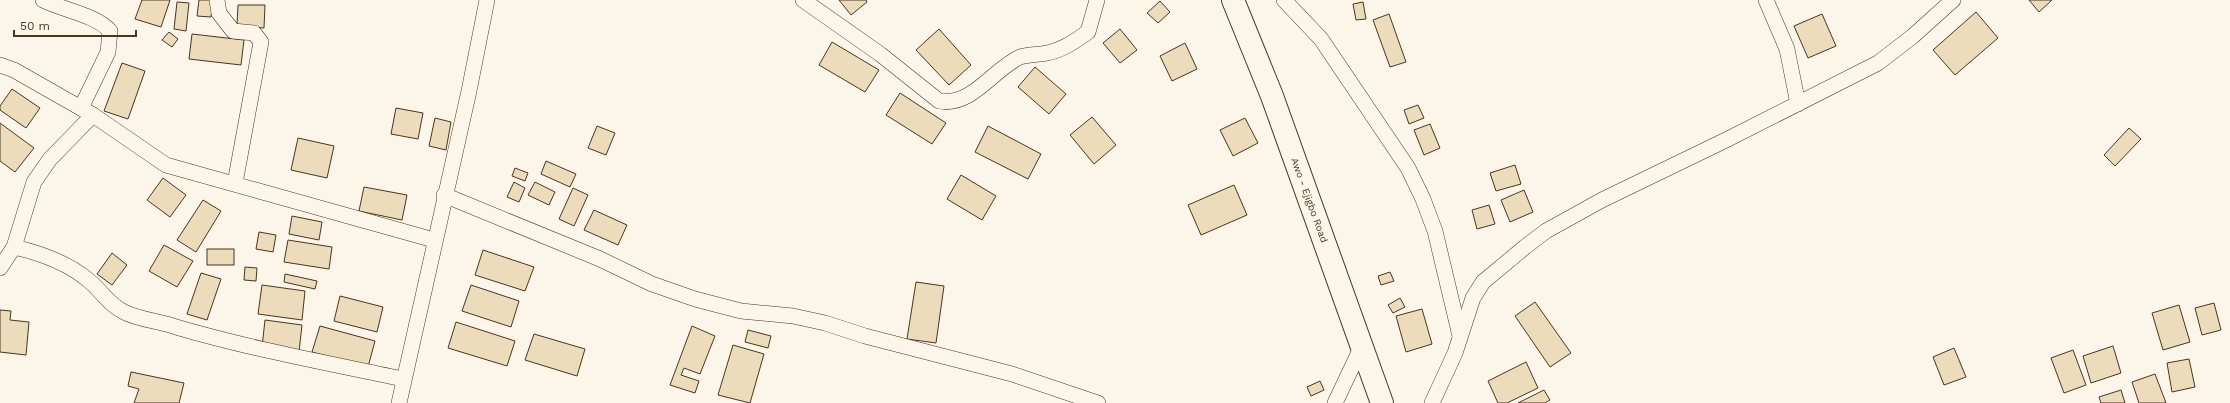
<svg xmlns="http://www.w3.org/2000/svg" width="2230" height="403" font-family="'Work Sans',sans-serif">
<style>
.building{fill:#ecdcbc;stroke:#4a3520}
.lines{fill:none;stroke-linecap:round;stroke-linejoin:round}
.minor-casing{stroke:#4a3520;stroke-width:16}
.primary-casing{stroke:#4a3520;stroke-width:24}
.minor{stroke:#fbf6e9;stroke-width:15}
.primary{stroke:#fbf6e9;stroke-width:22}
.labels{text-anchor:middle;stroke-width:3;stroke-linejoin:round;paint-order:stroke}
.street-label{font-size:10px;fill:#4a3520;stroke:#fbf6e9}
</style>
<rect width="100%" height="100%" fill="#fbf6e9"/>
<!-- building -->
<g class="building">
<path d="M142 0H170L161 27 135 19Z"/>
<path d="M199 0H213L211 17 197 16Z"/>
<path d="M839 0H866L867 2 851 15Z"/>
<path d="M2029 0H2052L2039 12Z"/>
<path d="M1160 1 1170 12 1158 23 1147 13Z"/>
<path d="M177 2 189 3 186 31 174 29Z"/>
<path d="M1363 2 1366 19 1356 20 1353 4Z"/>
<path d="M238 5H265L264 28 237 26Z"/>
<path d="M1976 12 1998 38 1955 75 1933 50Z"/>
<path d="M1389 14 1406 62 1390 67 1373 20Z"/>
<path d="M1822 14 1836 46 1808 58 1794 26Z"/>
<path d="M939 29 971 65 949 85 916 50Z"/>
<path d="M1120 29 1137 50 1120 63 1103 43Z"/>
<path d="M169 32 178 39 172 47 162 40Z"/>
<path d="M192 34 244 40 241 65 189 59Z"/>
<path d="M832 42 879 70 865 92 819 65Z"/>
<path d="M1185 43 1197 69 1172 81 1160 56Z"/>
<path d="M122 63 145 71 128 119 104 111Z"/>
<path d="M1035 67 1066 94 1049 114 1018 87Z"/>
<path d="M12 89 40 108 26 128 0 110V106Z"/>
<path d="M900 93 946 123 932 144 886 115Z"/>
<path d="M1418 105 1424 118 1409 124 1404 110Z"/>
<path d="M396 108 423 113 418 139 391 134Z"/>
<path d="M1092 117 1116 145 1094 164 1070 135Z"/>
<path d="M435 118 451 122 446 150 429 146Z"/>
<path d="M1245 118 1258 143 1233 156 1220 130Z"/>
<path d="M0 123 34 148 15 172 0 161Z"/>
<path d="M1430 124 1440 148 1424 155 1414 130Z"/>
<path d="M597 126 615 133 606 155 588 148Z"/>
<path d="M988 126 1041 154 1028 179 975 152Z"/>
<path d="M2129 128 2141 139 2115 166 2104 155Z"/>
<path d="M298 138 334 146 327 178 291 170Z"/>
<path d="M546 161 576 174 570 187 541 174Z"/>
<path d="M1515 165 1521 184 1496 191 1490 173Z"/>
<path d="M515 168 528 173 525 181 512 176Z"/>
<path d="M961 175 996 196 982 220 947 199Z"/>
<path d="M163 178 186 195 170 217 147 200Z"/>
<path d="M514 182 525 188 519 202 507 197Z"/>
<path d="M535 182 555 192 549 205 528 195Z"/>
<path d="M1234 185 1247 215 1201 235 1188 205Z"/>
<path d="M364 187 407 195 402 220 359 211Z"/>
<path d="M573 188 588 195 574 226 559 219Z"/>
<path d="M1524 190 1533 212 1510 222 1501 200Z"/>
<path d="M203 200 221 211 196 252 177 240Z"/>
<path d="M1489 205 1495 224 1477 229 1472 210Z"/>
<path d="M594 210 627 225 618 245 584 230Z"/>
<path d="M292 216 322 222 319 240 289 234Z"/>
<path d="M259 232 276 235 273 252 256 249Z"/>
<path d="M288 240 332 247 329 269 284 262Z"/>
<path d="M164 245 193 261 177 287 149 271Z"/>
<rect x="207" y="249" width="27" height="16"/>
<path d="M483 250 534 267 525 291 475 275Z"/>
<path d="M112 253 127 265 112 285 97 274Z"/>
<path d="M245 267 257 268 256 281 244 280Z"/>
<path d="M1390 272 1394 281 1381 285 1378 276Z"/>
<path d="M201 273 221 279 207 320 187 314Z"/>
<path d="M285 274 317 281 315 289 284 282Z"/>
<path d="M916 282 944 286 936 343 907 339Z"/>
<path d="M262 285 305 291 302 320 258 314Z"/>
<path d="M471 285 519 301 511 327 462 311Z"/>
<path d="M340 296 383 307 377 332 334 321Z"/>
<path d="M1400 298 1405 307 1393 313 1388 305Z"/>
<path d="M1535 302 1571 353 1550 367 1515 316Z"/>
<path d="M2214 303 2221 330 2202 335 2195 308Z"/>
<path d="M2179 305 2190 342 2163 350 2152 313Z"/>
<path d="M1422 309 1432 344 1406 352 1396 316Z"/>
<path d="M0 310 11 311 10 320 29 322 26 355 0 352Z"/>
<path d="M265 320 302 325 299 352 262 347Z"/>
<path d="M456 322 515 341 507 366 448 348Z"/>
<path d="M320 326 375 341 368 367 312 352Z"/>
<path d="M692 326 715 336 700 374 684 368 681 375 699 381 695 393 670 385Z"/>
<path d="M748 330 771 336 768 348 745 342Z"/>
<path d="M534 334 585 349 577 376 525 360Z"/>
<path d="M733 345 764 354 750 403 718 395Z"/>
<path d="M2113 346 2121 373 2091 383 2083 356Z"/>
<path d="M1954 348 1966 377 1944 385 1933 357Z"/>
<path d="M2073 350 2086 385 2064 393 2051 358Z"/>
<path d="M2189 359 2195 387 2172 392 2167 363Z"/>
<path d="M1526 362 1538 388 1507 403H1498L1488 381Z"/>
<path d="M131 372 184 383 179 403H134L139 389 128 386Z"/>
<path d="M2155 374 2166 403H2139L2132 382Z"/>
<path d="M1320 381 1324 390 1311 396 1307 387Z"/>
<path d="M1544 390 1550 400 1545 403H1518Z"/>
<path d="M2121 390 2125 403H2101L2099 397Z"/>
</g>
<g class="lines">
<!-- minor casing -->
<g class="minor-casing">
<g id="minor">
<path d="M43 0C63 10 96 15 110 31L108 52 81 108"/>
<path d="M217 0 219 13 233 31 254 33 261 42 235 183"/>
<path d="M803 0 880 54 939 101C972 107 993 69 1020 57 1028 54 1039 55 1047 53 1063 50 1075 41 1088 32L1097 0"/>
<path d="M1284 0 1321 39 1408 168 1423 199 1435 231 1460 336"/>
<path d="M1766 0 1787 49 1798 104"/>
<path d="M0 65 14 70 93 115 166 165 434 240"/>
<path d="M444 195 600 259 652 284 695 299 741 311 793 316 825 323 865 336 1012 374 1098 403"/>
<path d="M14 247C40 253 68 263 88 280 101 290 109 305 124 312 140 320 160 321 176 327 251 349 327 363 403 379"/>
<path d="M0 268 14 247 34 182 50 159 93 115"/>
<path d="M399 403 469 91 487 0"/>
<path d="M1335 403 1362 346"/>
<path d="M1432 403 1455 353 1473 298 1483 282 1525 247 1546 231 1602 200 1728 139 1878 63 1913 36 1953 0"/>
</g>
</g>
<!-- primary casing -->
<g class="primary-casing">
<path id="primary" d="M1233 0 1272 96 1382 403"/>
</g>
<!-- minor -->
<use href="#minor" class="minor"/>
<!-- primary -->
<use href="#primary" class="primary"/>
</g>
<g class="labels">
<!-- street labels -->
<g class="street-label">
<text transform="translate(1310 200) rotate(70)" y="4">Awo - Ejigbo Road</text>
</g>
</g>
<!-- scale -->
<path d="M14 30v6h122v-6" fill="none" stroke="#4a3520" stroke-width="2"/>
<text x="20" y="30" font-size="12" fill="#4a3520" stroke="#fbf6e9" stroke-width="3" paint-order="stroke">50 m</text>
</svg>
